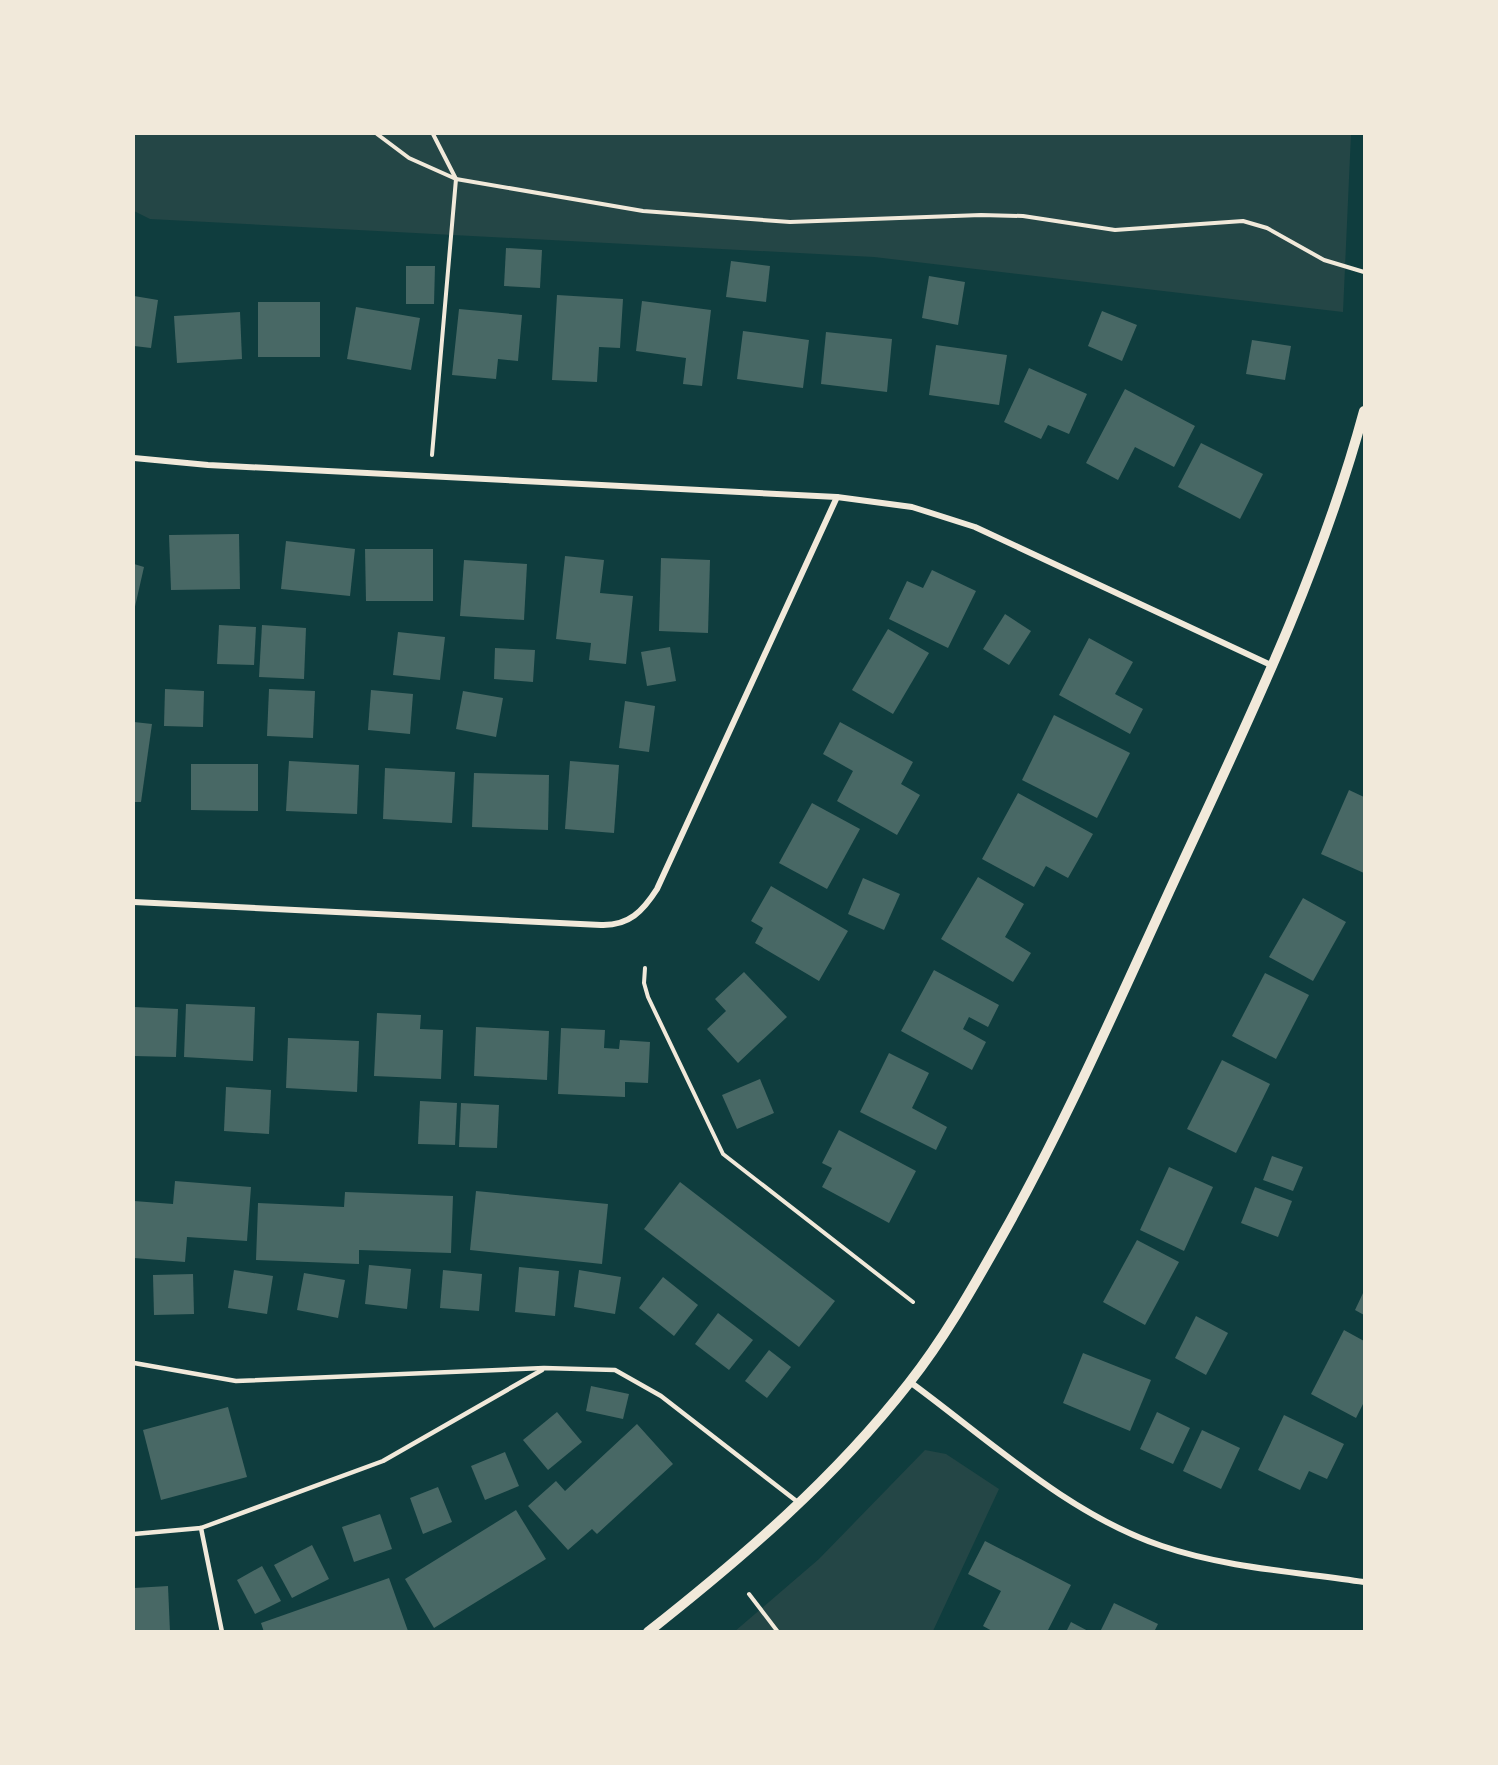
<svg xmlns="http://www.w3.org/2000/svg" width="1498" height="1765" font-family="'Noto Serif',serif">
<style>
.green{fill:#244646}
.building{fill:#486865}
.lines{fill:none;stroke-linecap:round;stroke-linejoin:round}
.path{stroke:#f1e9da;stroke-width:4}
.service{stroke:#f1e9da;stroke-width:4.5}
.minor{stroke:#f1e9da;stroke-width:6}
.tertiary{stroke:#f1e9da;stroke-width:10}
</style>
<rect width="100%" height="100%" fill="#0f3d3e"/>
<!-- green -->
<g class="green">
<path d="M134 134H1351L1343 312 874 257 150 219 134 211Z"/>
<path d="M925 1450 946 1454 999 1489 933 1631 734 1632 819 1559Z"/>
</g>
<!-- building -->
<g class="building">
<path d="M506 248 542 250 540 288 504 286Z"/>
<path d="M731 261 770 266 766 302 726 297Z"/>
<path d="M406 266H435L434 304H406Z"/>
<path d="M929 276 965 282 958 325 922 318Z"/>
<path d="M557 295 623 299 620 348 599 347 597 382 552 380Z"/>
<path d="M134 296 158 300 151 348 134 346Z"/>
<path d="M642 301 711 310 702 386 683 384 686 358 636 351Z"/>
<rect x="258" y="302" width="62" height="55"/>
<path d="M356 307 420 318 411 370 347 359Z"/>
<path d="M459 309 522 315 518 361 498 359 496 379 452 375Z"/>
<path d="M1102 311 1137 325 1122 361 1088 346Z"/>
<path d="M240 312 242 359 177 363 174 316Z"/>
<path d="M743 331 809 340 803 388 737 379Z"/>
<path d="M826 332 892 339 887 392 821 384Z"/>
<path d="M1252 340 1291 346 1285 380 1246 374Z"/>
<path d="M936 345 1007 355 999 405 929 395Z"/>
<path d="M1029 368 1087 394 1069 434 1048 425 1041 439 1004 422Z"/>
<path d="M1125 389 1195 426 1174 467 1135 447 1118 480 1086 463Z"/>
<path d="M1201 443 1263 474 1240 519 1178 487Z"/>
<path d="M239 534 240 589 171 590 169 535Z"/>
<path d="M286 541 355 549 350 596 281 589Z"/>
<path d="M365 549H433V601H366Z"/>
<path d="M565 556 604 560 600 593 633 596 626 664 589 660 591 643 556 639Z"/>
<path d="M661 558 710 560 708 633 659 631Z"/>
<path d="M464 560 527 564 524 620 460 616Z"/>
<path d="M134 564 144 567 134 611Z"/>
<path d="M932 570 976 591 948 648 889 619 907 581 923 588Z"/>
<path d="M1005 614 1031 631 1009 665 983 649Z"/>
<path d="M219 625 256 627 254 665 217 664Z"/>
<path d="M262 625 306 628 304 679 259 677Z"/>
<path d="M888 629 929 653 893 714 852 690Z"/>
<path d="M398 632 445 637 440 680 393 675Z"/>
<path d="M1089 638 1133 662 1115 694 1143 709 1130 734 1059 695Z"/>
<path d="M670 647 676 681 647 686 641 652Z"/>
<path d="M495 648 535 650 533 682 494 679Z"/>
<path d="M165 689 204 691 203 727 164 726Z"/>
<path d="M269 689 315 691 313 738 267 736Z"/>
<path d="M371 690 413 694 410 734 368 730Z"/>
<path d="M463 691 503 698 496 737 456 729Z"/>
<path d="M625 701 655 706 649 752 619 748Z"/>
<path d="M1054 715 1130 753 1097 818 1022 780Z"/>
<path d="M134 722 152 724 141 802H134Z"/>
<path d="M840 722 913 762 901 784 920 795 897 835 837 801 853 771 823 754Z"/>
<path d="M289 761 359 765 357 814 286 811Z"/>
<path d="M570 761 619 765 614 833 565 829Z"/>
<path d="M191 764H258V811L191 810Z"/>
<path d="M385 768 455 772 452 823 383 819Z"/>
<path d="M474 773 549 775 548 830 472 827Z"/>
<path d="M1349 790 1364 797V873L1321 854Z"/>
<path d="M1018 793 1093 834 1068 878 1046 866 1034 887 982 859Z"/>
<path d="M812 803 860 829 827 889 779 863Z"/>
<path d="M978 877 1024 904 1005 937 1031 953 1013 982 941 939Z"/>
<path d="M863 878 900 894 884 930 848 914Z"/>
<path d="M771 886 848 931 819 981 755 943 763 928 751 921Z"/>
<path d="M1303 898 1346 922 1313 981 1269 957Z"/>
<path d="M934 970 999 1005 988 1027 969 1017 963 1029 986 1042 972 1070 901 1031Z"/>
<path d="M744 972 787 1017 738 1063 707 1029 726 1011 715 999Z"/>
<path d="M1265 973 1309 995 1276 1059 1232 1036Z"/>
<path d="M186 1004 255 1007 253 1061 184 1057Z"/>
<path d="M134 1007 178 1009 176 1057 134 1056Z"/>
<path d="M377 1013 421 1015 420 1029 443 1030 441 1079 374 1076Z"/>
<path d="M476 1027 549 1031 547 1080 474 1076Z"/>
<path d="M561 1028 605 1030 604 1048 619 1049 620 1040 650 1042 648 1083 625 1082V1097L558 1094Z"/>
<path d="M288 1038 359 1041 357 1092 286 1088Z"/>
<path d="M889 1053 929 1073 912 1108 947 1127 936 1150 860 1112Z"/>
<path d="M1222 1060 1270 1084 1236 1153 1187 1129Z"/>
<path d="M760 1079 774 1113 737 1129 722 1095Z"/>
<path d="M226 1087 271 1090 269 1134 224 1131Z"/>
<path d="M420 1101 457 1103 455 1145 418 1144Z"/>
<path d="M461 1103 499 1105 497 1148 459 1147Z"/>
<path d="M839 1130 916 1171 889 1223 822 1187 832 1168 822 1163Z"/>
<path d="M1272 1156 1303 1167 1293 1191 1263 1180Z"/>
<path d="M1169 1167 1213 1187 1184 1251 1140 1230Z"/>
<path d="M175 1181 251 1187 247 1241 187 1237 185 1262 134 1258V1201L173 1204Z"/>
<path d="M680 1182 835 1301 799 1347 644 1229Z"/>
<path d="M1255 1187 1292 1201 1278 1237 1241 1223Z"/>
<path d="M476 1191 608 1204 602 1264 470 1250Z"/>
<path d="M345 1192 453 1196 451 1253 359 1250V1264L256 1260 258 1203 344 1207Z"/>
<path d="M1137 1240 1179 1262 1145 1325 1103 1302Z"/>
<path d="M369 1265 411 1269 407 1309 365 1304Z"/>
<path d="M519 1267 559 1271 555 1316 515 1312Z"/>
<path d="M234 1270 273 1276 267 1314 228 1308Z"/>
<path d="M443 1270 482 1274 479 1311 440 1308Z"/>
<path d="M579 1270 621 1277 615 1314 574 1307Z"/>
<path d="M304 1273 345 1280 338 1318 297 1310Z"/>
<path d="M193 1274 194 1314 154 1315 153 1275Z"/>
<path d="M663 1277 698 1305 674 1336 639 1308Z"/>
<path d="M1364 1291V1315L1355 1310Z"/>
<path d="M718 1313 753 1340 729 1370 695 1344Z"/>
<path d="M1196 1316 1228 1333 1206 1375 1175 1358Z"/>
<path d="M1344 1330 1364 1341V1402L1356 1418 1311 1394Z"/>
<path d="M769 1350 791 1367 767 1398 745 1381Z"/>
<path d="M1083 1353 1151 1380 1130 1431 1063 1403Z"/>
<path d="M591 1386 629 1394 623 1419 586 1411Z"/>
<path d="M228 1407 247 1477 161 1500 143 1430Z"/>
<path d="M557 1412 582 1442 548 1470 523 1440Z"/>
<path d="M1157 1412 1190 1428 1173 1464 1140 1449Z"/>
<path d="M1284 1415 1344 1444 1327 1479 1309 1471 1300 1490 1258 1470Z"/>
<path d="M637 1424 673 1464 597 1534 592 1529 568 1550 528 1506 556 1481 565 1491Z"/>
<path d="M1202 1430 1240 1448 1221 1489 1183 1471Z"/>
<path d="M505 1452 519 1486 485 1500 471 1466Z"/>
<path d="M438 1487 452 1522 423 1534 410 1498Z"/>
<path d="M516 1510 546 1559 434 1628 405 1579Z"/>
<path d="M380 1514 392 1549 354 1562 342 1527Z"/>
<path d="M985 1541 1071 1585 1047 1632H994L983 1626 1001 1591 968 1574Z"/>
<path d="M312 1545 329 1579 292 1598 274 1565Z"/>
<path d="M262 1566 281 1601 255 1614 237 1580Z"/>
<path d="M389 1578 408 1631 264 1632 261 1623Z"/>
<path d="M168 1586 170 1632H134V1588Z"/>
<path d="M1114 1603 1158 1624 1154 1632H1100Z"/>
<path d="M1071 1622 1090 1632H1066Z"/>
</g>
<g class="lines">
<!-- path -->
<g class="path">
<path d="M377 134 409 158 456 179 643 211 790 222 981 215 1023 216 1115 230 1243 221 1267 228 1324 260 1364 272"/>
<path d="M432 455 456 179 433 134"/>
<path d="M645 968 644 983 648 997 723 1154 913 1302"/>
<path d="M749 1594 778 1632"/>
</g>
<!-- service -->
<g class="service">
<path d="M134 1363 236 1381 544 1368 615 1370 661 1396 799 1503"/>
<path d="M201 1528 222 1632"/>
<path d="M134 1534 201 1528 383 1461 542 1370"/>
</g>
<!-- minor -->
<g class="minor">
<path d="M134 458 208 465 837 497 912 507 975 527 1273 666"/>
<path d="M134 902 601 925C629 926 643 911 657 889L837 497"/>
<path d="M910 1382C988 1439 1069 1515 1162 1546 1226 1568 1298 1572 1364 1582"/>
</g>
<!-- tertiary -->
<path class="tertiary" d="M648 1632C743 1557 834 1479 909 1383 943 1340 971 1291 998 1243 1067 1122 1122 993 1181 866 1250 717 1321 570 1364 411"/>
</g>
<!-- border -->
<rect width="1498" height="1765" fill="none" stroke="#f1e9da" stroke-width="270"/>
</svg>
